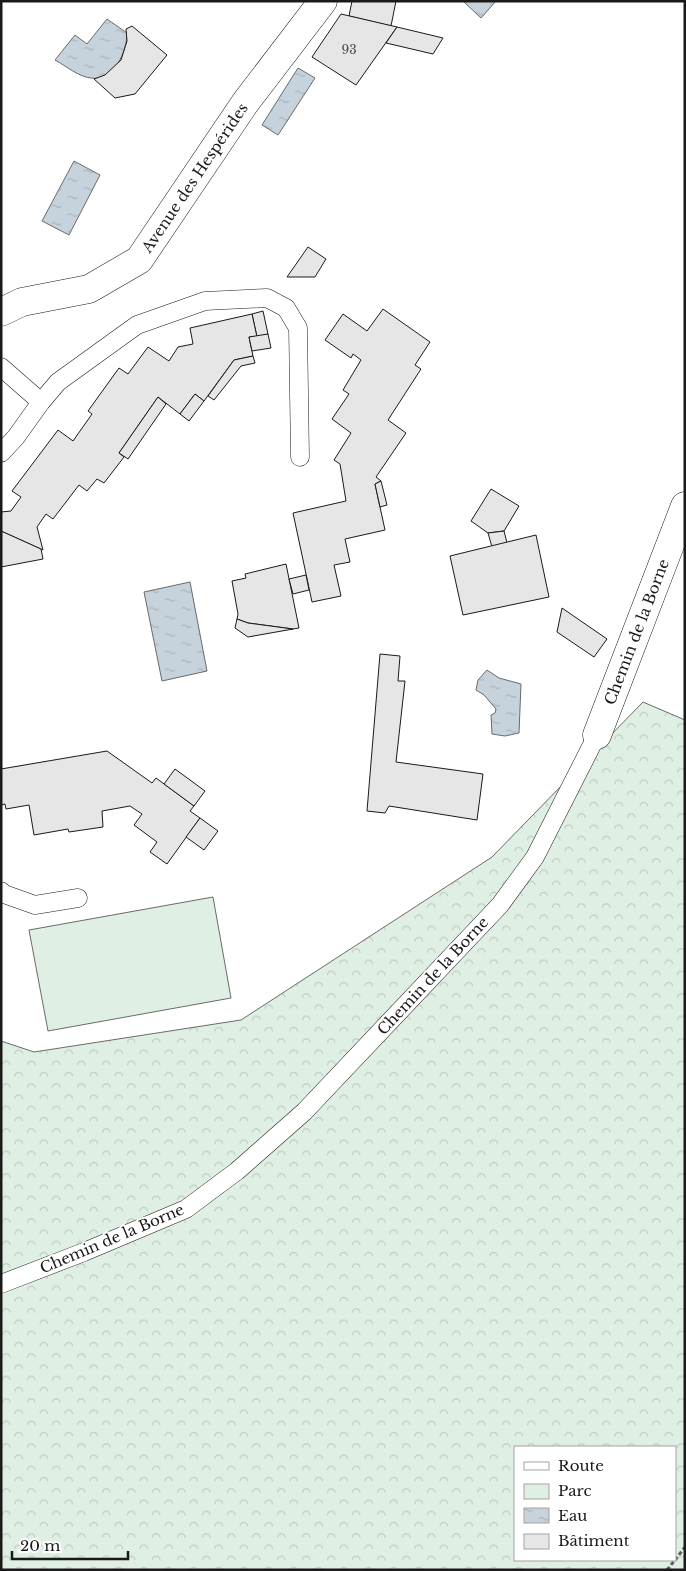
<svg xmlns="http://www.w3.org/2000/svg" width="686" height="1571" font-family="'Libre Baskerville',serif">
<style>
.forest{fill:url(#forest-crowns);stroke:#6a6a6a;fill-rule:evenodd}
.green{fill:#e0efe3;stroke:#6a6a6a}
.water{fill:url(#water-ripples);stroke:#6a6a6a}
.building{fill:#e6e6e6;stroke:#1a1a1a}
.lines{fill:none;stroke-linecap:round;stroke-linejoin:round}
.service-casing{stroke:#1a1a1a;stroke-width:19}
.minor-casing{stroke:#1a1a1a;stroke-width:29}
.path{stroke:#5f5f5f;stroke-width:3;stroke-dasharray:4 2.5;stroke-linecap:butt}
.service{stroke:#fff;stroke-width:18}
.minor{stroke:#fff;stroke-width:28}
.labels{text-anchor:middle;stroke-width:4;stroke-linejoin:round;paint-order:stroke}
.number-label{font-size:12px;fill:#4d4d4d}
.street-label{font-size:15px;fill:#1a1a1a;stroke:#fff}
</style>
<defs>
<pattern id="forest-crowns" width="20" height="18" patternUnits="userSpaceOnUse" patternTransform="scale(1.25)"><rect width="20" height="18" fill="#e0efe3"/><path d="M2 6a3 3 0 1 1 6 0M12 15a3 3 0 1 1 6 0" fill="none" stroke="#c0ccc2"/></pattern>
<pattern id="water-ripples" width="26" height="14" patternUnits="userSpaceOnUse" patternTransform="scale(1.25)"><rect width="26" height="14" fill="#c6d2dc"/><path d="M2 4q2-2 4 0t4 0M15 11q2-2 4 0t4 0" fill="none" stroke="#aab4bc"/></pattern>
</defs>
<rect width="100%" height="100%" fill="#fff"/>
<!-- forest -->
<path class="forest" d="M643 702 685 720V1570H1V1041L34 1052 241 1020 492 857ZM515 1447H675V1560H515Z"/>
<!-- green -->
<path class="green" d="M213 897 231 998 48 1031 29 930Z"/>
<!-- water -->
<g class="water">
<path d="M463 1H496L481 18Z"/>
<path d="M107 19 127 33C127 51 114 82 91 78 79 77 66 66 55 60L75 35 87 44Z"/>
<path d="M298 68 315 78 278 135 262 125Z"/>
<path d="M74 161 100 175 69 235 42 221Z"/>
<path d="M190 582 207 671 162 681 144 592Z"/>
<path d="M487 670 499 678 521 684 519 733 505 736 492 734 491 715 495 713 496 709 484 695 476 690 478 680Z"/>
</g>
<!-- building -->
<g class="building">
<path d="M352 1H396L391 26 349 16Z"/>
<path d="M341 14 397 27 356 85 312 57Z"/>
<path d="M132 26 167 55 135 94 115 98 94 79 105 75 121 60 127 41 126 29Z"/>
<path d="M397 27 443 38 433 54 386 43Z"/>
<path d="M308 247 326 259 315 277H287Z"/>
<path d="M383 309 430 342 415 365 421 369 388 420 406 433 376 477 381 481 375 484 385 530 345 539 350 562 334 565 341 596 312 602 293 513 346 501 340 464 334 460 351 433 332 419 349 394 343 390 361 360 353 354 351 358 325 340 343 314 367 331Z"/>
<path d="M263 311 268 334 257 337 252 314Z"/>
<path d="M252 314 257 337H249L253 356 234 360 204 401 195 394 180 414 158 397 119 453 124 457 104 483 97 479 87 491 79 485 53 519 46 514 37 527 43 550 1 531V512L11 511 21 497 12 491 58 430 73 441 92 414 88 411 119 368 128 374 148 347 169 361 178 347 193 344 190 328Z"/>
<path d="M268 334 271 348 252 351 249 337Z"/>
<path d="M253 356 255 363 241 366 214 400 208 396 234 360Z"/>
<path d="M195 394 204 401 189 421 180 414Z"/>
<path d="M158 397 166 404 128 459 119 453Z"/>
<path d="M381 481 387 505 380 507 375 484Z"/>
<path d="M491 489 519 506 504 531 488 533 471 521Z"/>
<path d="M1 531 41 549 43 559 1 567Z"/>
<path d="M504 531 507 543 492 547 488 533Z"/>
<path d="M536 535 549 597 463 615 450 556Z"/>
<path d="M286 564 299 628 293 629 248 623 237 619 238 614 232 581 246 578 245 574Z"/>
<path d="M306 575 309 590 293 594 289 579Z"/>
<path d="M562 608 607 639 594 657 557 632Z"/>
<path d="M237 619 248 623 293 629 248 637 235 628Z"/>
<path d="M380 654 400 656 398 681H405L396 762 483 774 477 820 389 806 385 813 367 811Z"/>
<path d="M107 751 152 783 156 778 194 806 190 811 200 818 167 864 150 852 157 842 134 825 142 814 130 806 102 811 103 827 69 832 68 829 34 835 29 805 6 809 5 804 1 805V769Z"/>
<path d="M175 769 205 791 194 806 164 784Z"/>
<path d="M200 818 218 831 204 850 186 837Z"/>
</g>
<g class="lines">
<!-- service casing -->
<g class="service-casing">
<g id="service">
<path d="M1 367 41 402"/>
<path d="M1 453 16 437 41 402 58 382 137 325 205 301 267 298 286 308 298 328 300 457"/>
<path d="M1 891 4 894 35 905 78 898"/>
<path d="M1 1284 84 1252 186 1209 237 1171 304 1112 500 905 535 857 597 735"/>
</g>
</g>
<!-- minor casing -->
<g class="minor-casing">
<g id="minor">
<path d="M1 312 22 302 89 289 139 260 245 103 323 1"/>
<path d="M597 735 685 506"/>
</g>
</g>
<!-- path -->
<g class="path">
<path d="M675 1560 685 1547"/>
<path d="M667 1570 675 1560"/>
</g>
<!-- service -->
<use href="#service" class="service"/>
<!-- minor -->
<use href="#minor" class="minor"/>
</g>
<g class="labels">
<!-- number labels -->
<g class="number-label">
<text x="349" y="54">93</text>
</g>
<!-- street labels -->
<g class="street-label">
<text transform="translate(195 178) rotate(-56)" y="5">Avenue des Hespérides</text>
<text transform="translate(637 632) rotate(-69)" y="5">Chemin de la Borne</text>
<text transform="translate(433 976) rotate(-47)" y="5">Chemin de la Borne</text>
<text transform="translate(112 1239) rotate(-23)" y="5">Chemin de la Borne</text>
</g>
</g>
<!-- border -->
<rect width="686" height="1571" fill="none" stroke="#1a1a1a" stroke-width="5"/>
<!-- legend -->
<rect x="514" y="1446" width="162" height="115" fill="#ffffff" stroke="#a3a3a3"/>
<rect x="524" y="1462" width="25" height="8" fill="#ffffff" stroke="#a3a3a3"/>
<text x="558" y="1471" font-size="15" fill="#1a1a1a">Route</text>
<rect x="524" y="1484" width="25" height="15" fill="#e0efe3" stroke="#a3a3a3"/>
<text x="558" y="1496" font-size="15" fill="#1a1a1a">Parc</text>
<rect x="524" y="1508" width="25" height="15" fill="url(#water-ripples)" stroke="#a3a3a3"/>
<text x="558" y="1521" font-size="15" fill="#1a1a1a">Eau</text>
<rect x="524" y="1534" width="25" height="15" fill="#e6e6e6" stroke="#a3a3a3"/>
<text x="558" y="1546" font-size="15" fill="#1a1a1a">Bâtiment</text>
<!-- scale -->
<path d="M12 1551v8h116v-8" fill="none" stroke="#1a1a1a" stroke-width="2.5"/>
<text x="20" y="1551" font-size="15" fill="#1a1a1a" stroke="#ffffff" stroke-width="4" paint-order="stroke">20 m</text>
</svg>
